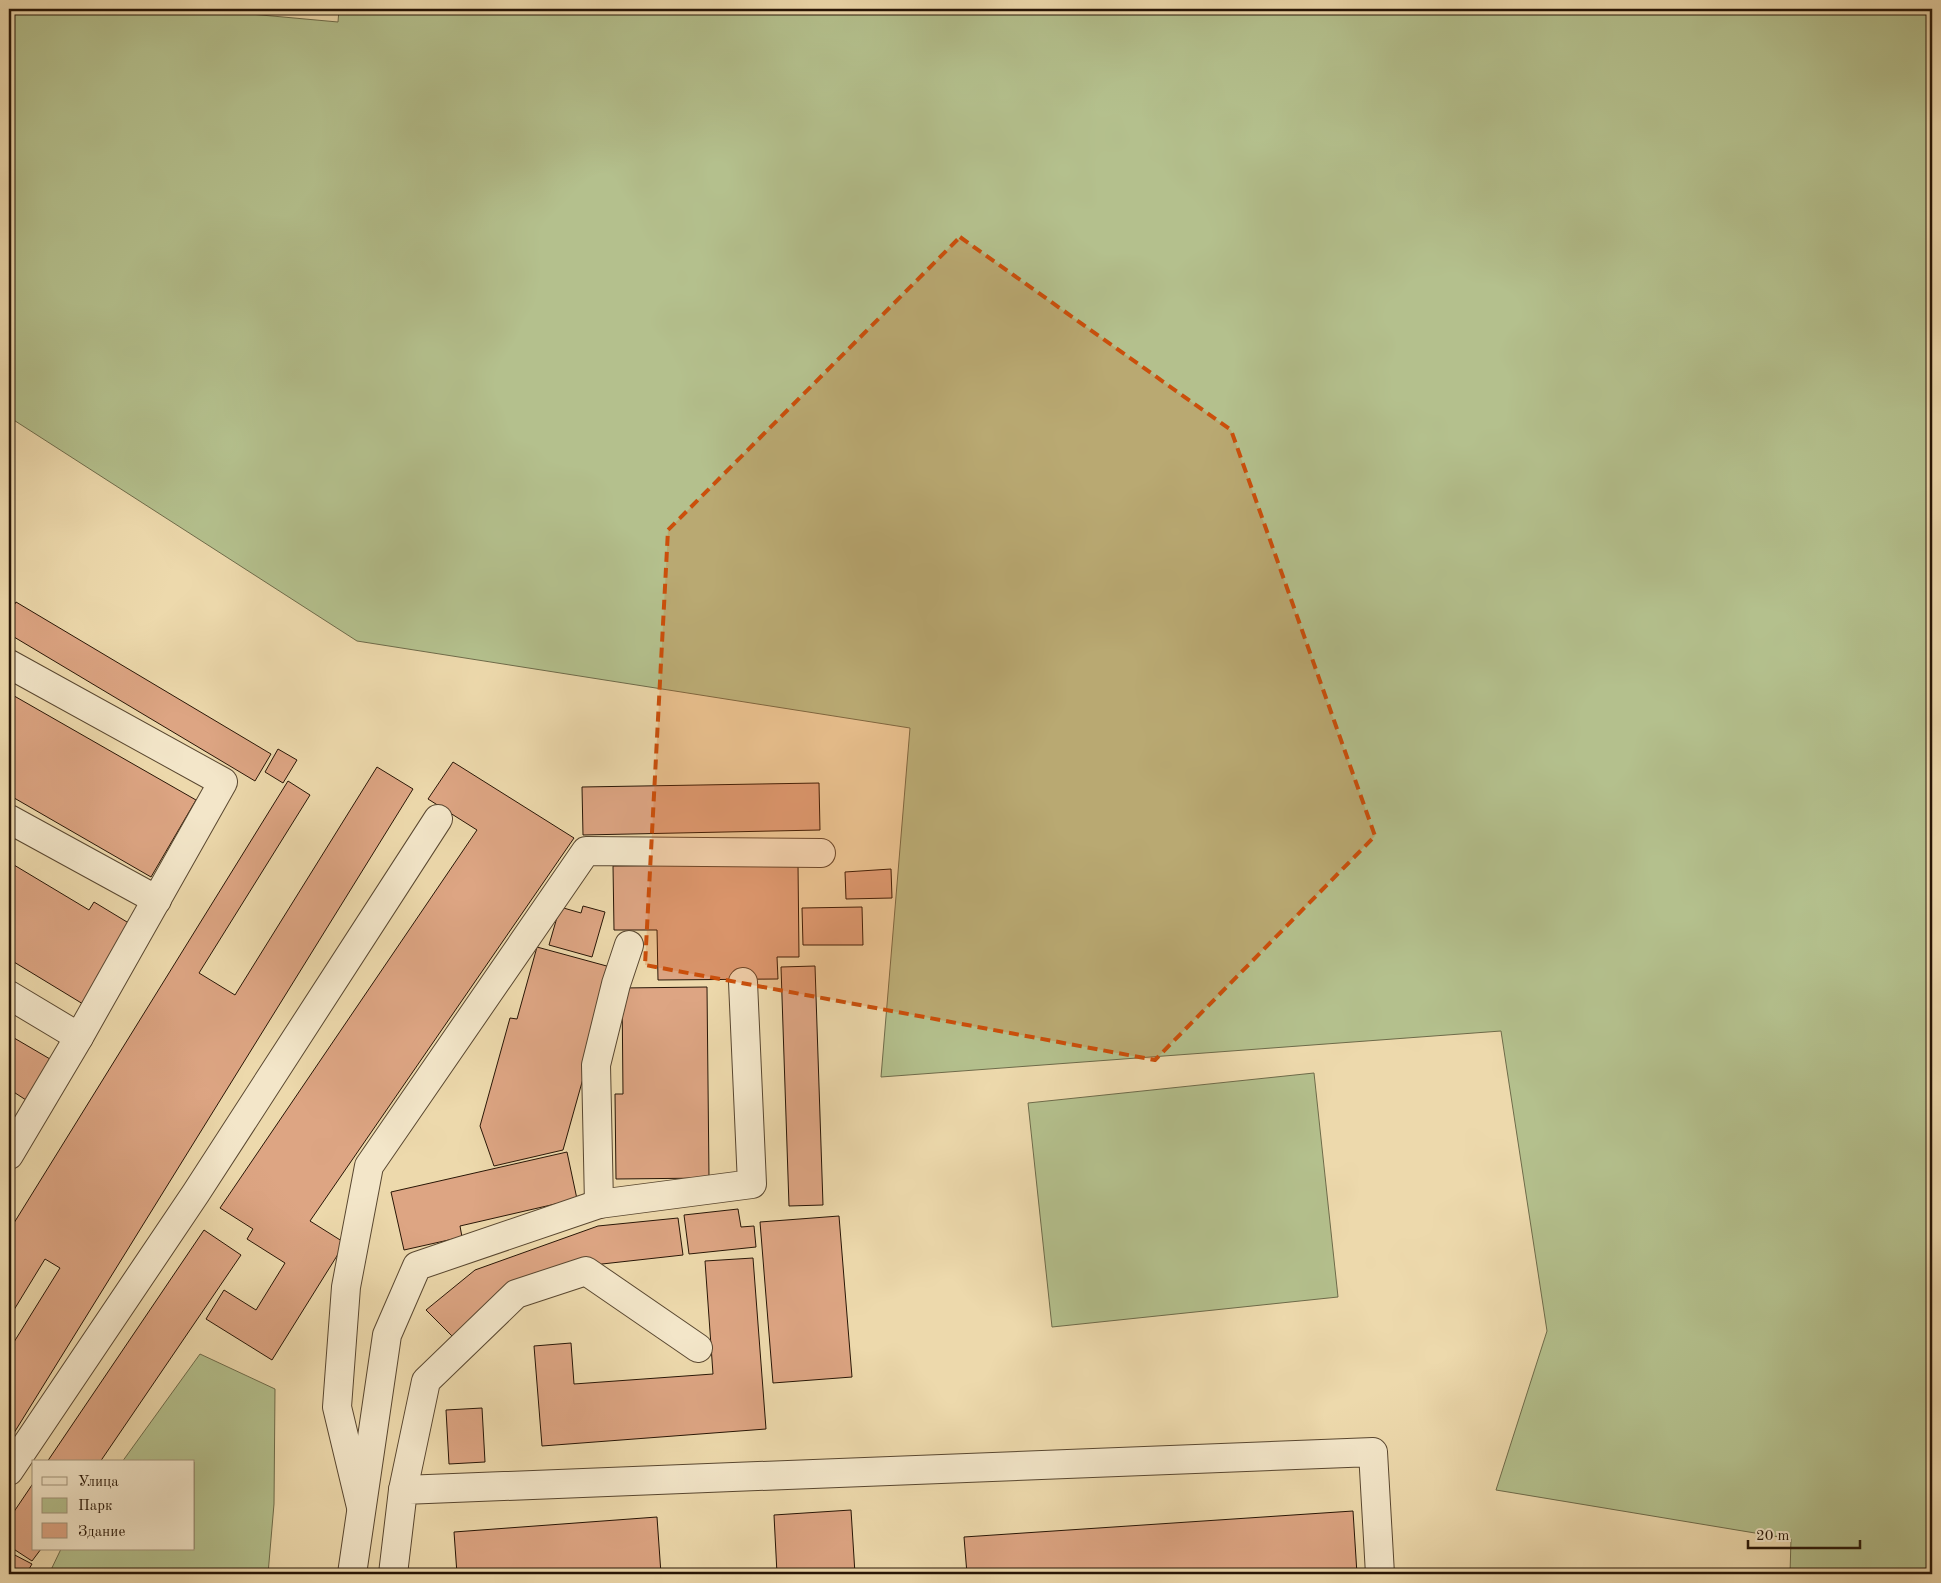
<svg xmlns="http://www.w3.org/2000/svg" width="1941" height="1583" font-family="'Old Standard TT',serif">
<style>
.green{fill:#b4c08d;stroke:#6e6b4a}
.building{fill:#dda583;stroke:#281606}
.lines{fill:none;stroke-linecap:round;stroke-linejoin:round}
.minor-casing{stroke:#594730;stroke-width:30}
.minor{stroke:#f3e6c9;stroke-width:28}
.marked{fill:#cb4f0b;fill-opacity:0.2;stroke:#cb4f0b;stroke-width:4;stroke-dasharray:10 6;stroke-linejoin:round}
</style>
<rect width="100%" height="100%" fill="#edd9ac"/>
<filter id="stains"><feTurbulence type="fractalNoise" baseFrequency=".004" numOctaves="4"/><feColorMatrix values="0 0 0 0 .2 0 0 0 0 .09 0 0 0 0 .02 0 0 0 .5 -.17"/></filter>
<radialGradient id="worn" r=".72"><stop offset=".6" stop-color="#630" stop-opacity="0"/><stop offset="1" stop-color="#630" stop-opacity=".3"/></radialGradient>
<!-- green -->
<g class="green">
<path d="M9 9H195L338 22 339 9H1932V1574H1790L1791 1539 1496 1490 1547 1331 1501 1031 881 1077 910 728 357 641 9 417Z"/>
<path d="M1314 1073 1338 1297 1052 1327 1028 1103Z"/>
<path d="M200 1354 275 1389 274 1504 268 1574H49L61 1549H194V1462H122Z"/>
</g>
<!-- building -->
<g class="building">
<path d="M16 602 271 754 255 781 9 634V614Z"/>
<path d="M9 693 196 800 151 877 9 795Z"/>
<path d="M278 749 297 760 283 783 265 772Z"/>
<path d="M453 762 574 838 310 1221 345 1243 272 1360 206 1319 224 1290 256 1310 285 1263 247 1239 253 1229 220 1208 477 830 428 799Z"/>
<path d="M377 767 413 789 9 1441V1350L60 1268 45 1259 9 1318V1231L288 781 310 795 199 973 235 995Z"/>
<path d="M819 783 820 830 583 835 582 787Z"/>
<path d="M9 862 89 910 94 902 132 925 83 1004 9 959Z"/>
<path d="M798 864 799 957H777L778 979 658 980 657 930H614L613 866Z"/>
<path d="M891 869 892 898 846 899 845 872Z"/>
<path d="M583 906 605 912 592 957 549 945 560 907 581 913Z"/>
<path d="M862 907 863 945H803L802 908Z"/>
<path d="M537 947 614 968 563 1150 494 1166 480 1126 510 1018 517 1019Z"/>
<path d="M815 966 823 1205 789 1206 781 967Z"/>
<path d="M707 987 709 1178 616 1179 615 1094H623L622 988Z"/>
<path d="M9 1035 50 1059 26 1100 9 1089Z"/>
<path d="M9 1116 15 1119 9 1129Z"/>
<path d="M567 1152 577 1199 460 1226 462 1237 404 1250 391 1192Z"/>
<path d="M738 1209 741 1227 754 1226 756 1247 689 1254 684 1215Z"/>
<path d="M839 1216 852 1377 773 1383 760 1222Z"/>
<path d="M678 1218 683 1255 602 1264 514 1292 455 1339 426 1310 475 1270 598 1226Z"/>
<path d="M204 1230 241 1255 100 1462H47Z"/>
<path d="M753 1258 766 1429 542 1446 534 1346 571 1343 574 1384 713 1374 705 1261Z"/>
<path d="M482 1408 485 1462 449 1464 446 1410Z"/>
<path d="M34 1482V1549H41L32 1561 9 1546V1519Z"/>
<path d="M851 1510 855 1574H777L774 1515Z"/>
<path d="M1353 1511 1357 1574H967L964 1537Z"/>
<path d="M657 1517 661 1574H457L454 1532Z"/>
<path d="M9 1552 32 1564 26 1574H9Z"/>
</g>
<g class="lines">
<!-- minor casing -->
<g class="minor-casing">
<g id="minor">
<path d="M9 664 223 782 79 1037 9 1155"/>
<path d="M9 819 157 900"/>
<path d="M9 995 79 1037"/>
<path d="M599 1204 596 1065 616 984 629 945"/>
<path d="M9 1471 196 1193 438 819"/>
<path d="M403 1490 426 1381 516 1294 586 1271 698 1348"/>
<path d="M361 1507 337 1407 346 1287 369 1166 586 851 821 853"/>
<path d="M352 1574 387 1335 417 1266 599 1204 752 1184 743 982"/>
<path d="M393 1574 403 1490 1373 1452 1380 1574"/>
</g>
</g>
<!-- minor -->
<use href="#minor" class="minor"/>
</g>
<!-- marked area -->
<path class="marked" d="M960 237 1231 430 1375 836 1155 1060 645 965 668 530Z"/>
<!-- margin -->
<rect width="1941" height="1583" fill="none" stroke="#edd9ac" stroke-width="30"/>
<rect x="10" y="10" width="1921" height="1563" fill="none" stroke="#281606" stroke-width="2.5"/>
<rect x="15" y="15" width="1911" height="1553" fill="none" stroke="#281606"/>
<!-- legend -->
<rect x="32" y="1460" width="162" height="90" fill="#f3e6c9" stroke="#a2937b"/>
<rect x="42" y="1477" width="25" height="8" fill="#f3e6c9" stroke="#a2937b"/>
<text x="78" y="1486" font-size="15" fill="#281606">Улица</text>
<rect x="42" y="1498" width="25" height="15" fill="#b4c08d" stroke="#a2937b"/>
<text x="78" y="1510" font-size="15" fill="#281606">Парк</text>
<rect x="42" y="1523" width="25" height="15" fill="#dda583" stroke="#a2937b"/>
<text x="78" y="1536" font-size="15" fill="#281606">Здание</text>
<!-- scale -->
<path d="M1748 1540v8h112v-8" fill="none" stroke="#281606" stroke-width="2.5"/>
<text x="1756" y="1540" font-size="15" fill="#281606" stroke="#f3e6c9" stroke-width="4" paint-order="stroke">20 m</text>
<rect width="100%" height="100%" filter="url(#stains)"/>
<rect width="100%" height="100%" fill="url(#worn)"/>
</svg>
